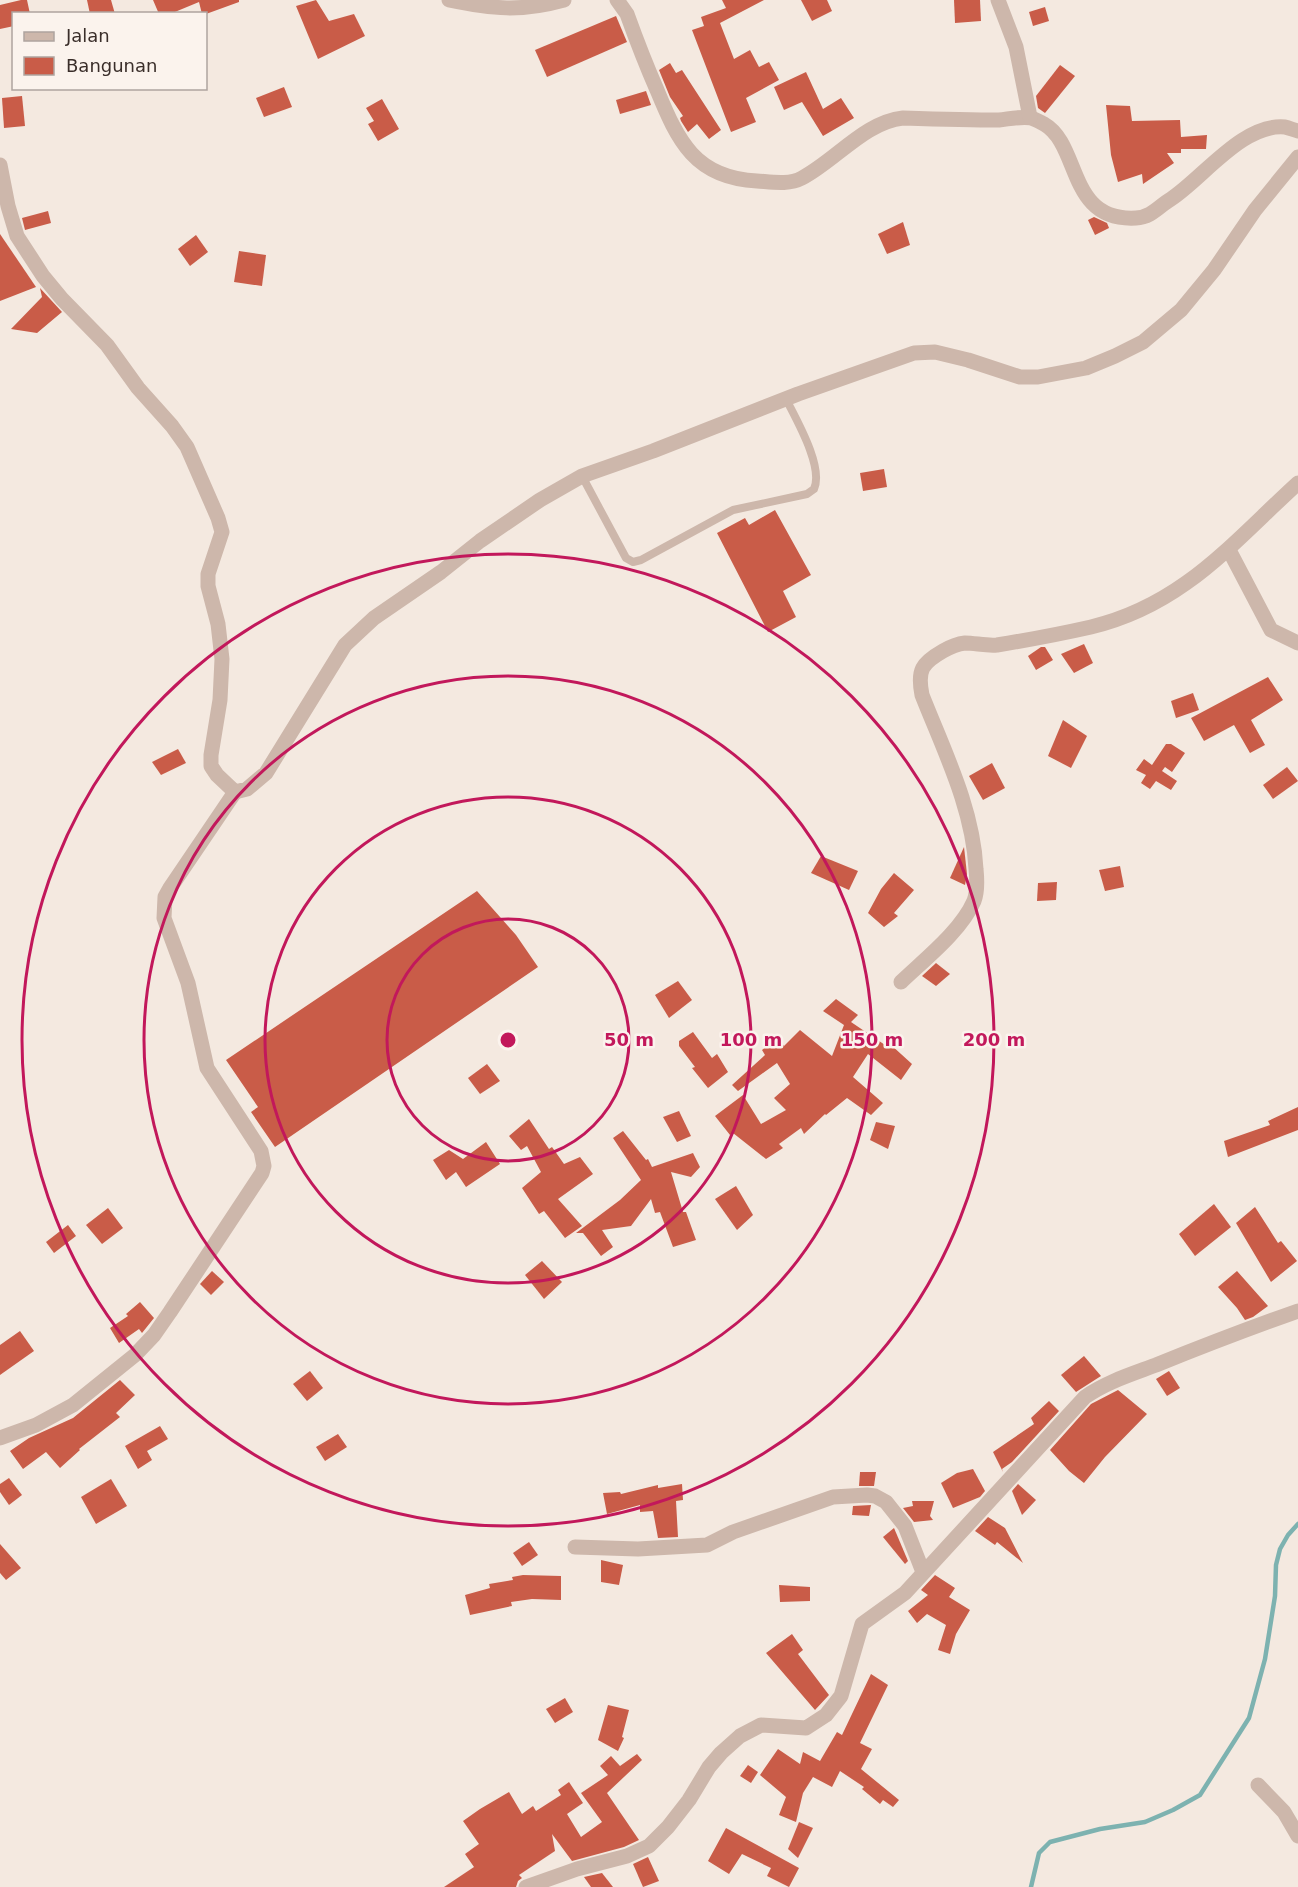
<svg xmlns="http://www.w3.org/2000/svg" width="1298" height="1887" font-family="'DejaVu Sans',sans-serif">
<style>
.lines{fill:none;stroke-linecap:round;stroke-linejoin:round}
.stream{stroke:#7db2b0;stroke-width:4.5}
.building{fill:#c95c48}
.service{stroke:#cdb7ab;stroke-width:8}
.minor{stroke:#cdb7ab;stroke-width:15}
.ring{fill:none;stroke:#c2185b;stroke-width:3}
.centre{fill:#c2185b;stroke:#fbf3ed;stroke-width:3}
.ring-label{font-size:18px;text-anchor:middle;font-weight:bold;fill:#c2185b;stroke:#fbf3ed;stroke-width:5;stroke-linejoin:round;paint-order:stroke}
</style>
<rect width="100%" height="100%" fill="#f4e9e0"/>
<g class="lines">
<!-- stream -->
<path class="stream" d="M1031 1887 1039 1853 1050 1842 1100 1829 1145 1822 1173 1810 1200 1795 1249 1718 1265 1659 1275 1596 1276 1565 1280 1549 1288 1535 1298 1524"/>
</g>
<!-- building -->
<g class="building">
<path d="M21 0H27L30 14H14V26L0 29V5Z"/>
<path d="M87 0H111L115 14H90Z"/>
<path d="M153 0H239V2L206 14H202L199 2 170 14H159Z"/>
<path d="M316 0 329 21 354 14 365 36 318 59 296 6Z"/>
<path d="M722 0H764L720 23 734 59 750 50 759 67 769 62 779 80 746 98 756 122 731 132 692 30 704 26 701 17 726 8Z"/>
<path d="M801 0H827L832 11 812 21Z"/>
<path d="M954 0H980L981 21 955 23Z"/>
<path d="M1045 7 1049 21 1033 26 1029 12Z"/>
<path d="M616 16 627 42 547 77 535 50Z"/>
<path d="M670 63 676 73 682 70 721 130 709 139 697 124 688 132 681 121 680 118 683 116 670 97 659 70Z"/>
<path d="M1060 65 1075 76 1045 113 1038 108 1036 96Z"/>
<path d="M806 72 823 109 841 98 854 118 823 136 802 102 784 110 774 87Z"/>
<path d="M284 87 292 107 264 117 256 98Z"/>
<path d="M646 91 651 105 620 114 616 100Z"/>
<path d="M22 96 25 126 4 128 2 98Z"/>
<path d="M382 99 399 129 378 141 368 124 374 121 366 108Z"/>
<path d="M1106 105 1130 106 1132 121 1180 120 1181 137 1207 135 1206 149H1181V153H1167L1174 163 1143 184 1142 174 1118 182 1111 155Z"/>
<path d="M48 211 51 223 25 230 22 218Z"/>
<path d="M1094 217 1107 223 1109 228 1095 235 1088 220Z"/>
<path d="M903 222 910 245 887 254 878 234Z"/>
<path d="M0 234 36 287 0 301Z"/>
<path d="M196 235 208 252 190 266 178 249Z"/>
<path d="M239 251 266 255 262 286 234 282Z"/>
<path d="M40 288 62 312 37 333 11 329 42 297Z"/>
<path d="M884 469 887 487 863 491 860 473Z"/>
<path d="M775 510 811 575 783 591 796 617 768 632 717 533 745 518 749 525Z"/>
<path d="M1084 644 1093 663 1074 673 1061 654Z"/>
<path d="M1041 647H1045L1053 660 1036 670 1028 656Z"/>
<path d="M1268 677 1283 700 1251 720 1265 745 1250 753 1234 725 1204 741 1191 718Z"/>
<path d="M1193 693 1199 710 1176 718 1171 701Z"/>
<path d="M1063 720 1087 736 1071 768 1048 756Z"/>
<path d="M1166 744H1171L1185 753 1172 772 1165 767 1162 771 1177 781 1171 790 1156 781 1150 789 1141 783 1146 775 1136 770 1144 759 1152 765Z"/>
<path d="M178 749 186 763 161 775 152 762Z"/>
<path d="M992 763 1005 788 983 800 969 776Z"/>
<path d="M1287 767 1298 781 1273 799 1263 785Z"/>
<path d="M964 847 967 874 965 885 950 878Z"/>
<path d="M821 856 858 871 849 890 811 873Z"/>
<path d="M1120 866 1124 887 1105 891 1099 870Z"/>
<path d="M894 873 914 890 894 913 898 916 884 927 868 913 881 889Z"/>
<path d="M1057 882 1056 900 1037 901 1038 883Z"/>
<path d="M477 891 516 935 538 967 275 1147 251 1112 258 1107 226 1060Z"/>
<path d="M936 963 950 974 936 986 922 976Z"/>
<path d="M678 981 692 1000 669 1018 655 995Z"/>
<path d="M836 999 858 1015 851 1022 888 1047 890 1044 912 1064 901 1080 868 1054 853 1077 883 1103 871 1115 847 1098 826 1115 825 1114 804 1134 801 1128 779 1144 783 1148 766 1159 733 1133 730 1135 715 1116 743 1095 761 1124 786 1110 774 1098 790 1084 777 1063 738 1091 732 1085 765 1055 762 1050 778 1038 784 1046 800 1030 832 1056 844 1025 823 1011Z"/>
<path d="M693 1032 712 1058 717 1054 728 1072 708 1088 692 1068 695 1067 679 1046V1041Z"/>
<path d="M487 1064 500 1081 480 1094 468 1078Z"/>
<path d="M1298 1107V1130L1228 1157 1224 1141 1270 1125 1268 1121Z"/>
<path d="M679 1111 691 1136 677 1142 663 1117Z"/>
<path d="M529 1119 549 1149 552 1147 564 1164 580 1157 593 1174 558 1199 582 1226 565 1238 544 1211 539 1214 522 1188 541 1172 527 1146 521 1150 509 1136Z"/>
<path d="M876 1122 895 1126 888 1149 870 1140Z"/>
<path d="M623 1131 646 1160 648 1159 652 1167 693 1153 700 1167 691 1177 671 1172 683 1212H686L696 1240 673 1247 660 1212 655 1213 651 1199 631 1226 602 1230 613 1247 601 1256 583 1233H576L620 1200 641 1180 613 1138Z"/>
<path d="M486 1142 500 1164 466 1187 456 1172 446 1180 433 1160 449 1150 463 1159Z"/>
<path d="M736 1186 753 1215 737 1230 715 1199Z"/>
<path d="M1214 1204 1231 1227 1195 1256 1179 1234Z"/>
<path d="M1255 1207 1278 1243 1281 1241 1297 1261 1271 1282 1236 1223Z"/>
<path d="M108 1208 123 1228 102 1244 86 1225Z"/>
<path d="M68 1225 76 1236 54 1253 46 1242Z"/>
<path d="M542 1261 562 1282 544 1299 525 1275Z"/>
<path d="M212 1271 224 1282 211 1295 200 1284Z"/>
<path d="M1237 1271 1268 1306 1253 1317 1245 1320 1237 1308 1218 1287Z"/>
<path d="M140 1302 154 1318 142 1333 139 1329 119 1343 110 1328 128 1316 126 1314Z"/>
<path d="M20 1331 34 1351 0 1375V1345Z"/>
<path d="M1084 1356 1101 1376 1076 1392 1061 1375Z"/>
<path d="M310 1371 323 1388 307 1401 293 1384Z"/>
<path d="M1169 1371 1180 1388 1167 1396 1156 1379Z"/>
<path d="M120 1380 135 1395 116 1413 120 1417 79 1449 80 1450 60 1468 46 1452 23 1469 10 1451 29 1438 73 1418Z"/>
<path d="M1118 1390 1147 1414 1105 1457 1084 1483 1069 1471 1050 1450 1091 1404Z"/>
<path d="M1049 1401 1059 1411 1012 1462 1002 1469 1003 1472 993 1452 1034 1424 1031 1418Z"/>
<path d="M160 1426 168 1439 147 1451 152 1460 138 1469 125 1446Z"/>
<path d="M338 1434 347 1447 325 1461 316 1447Z"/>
<path d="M973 1469 985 1491 980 1497 953 1508 941 1483 957 1473Z"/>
<path d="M860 1472H876L874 1486H859Z"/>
<path d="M9 1478 22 1495 9 1505 0 1492V1484Z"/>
<path d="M111 1479 127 1506 96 1524 81 1497Z"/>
<path d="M682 1484 683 1500 676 1501 678 1537 658 1538 653 1511 640 1512V1505L607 1514 603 1493 620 1492 621 1494 658 1485V1488Z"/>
<path d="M1018 1484 1036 1500 1022 1515 1012 1491Z"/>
<path d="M912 1501H934L930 1516 933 1520 914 1522 903 1508 913 1506Z"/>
<path d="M871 1505 869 1516 852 1515 853 1506Z"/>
<path d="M988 1517 1005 1528 1023 1563 997 1542 995 1545 975 1531Z"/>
<path d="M894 1528 908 1561 905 1564 883 1537Z"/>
<path d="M529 1542 538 1555 522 1566 513 1553Z"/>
<path d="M0 1544 21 1568 6 1580 0 1573Z"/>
<path d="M601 1560 623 1565 619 1585 601 1582Z"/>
<path d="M523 1575 561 1576V1600L532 1599 511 1602 512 1606 470 1615 465 1595 490 1588 489 1584 513 1580 512 1577Z"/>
<path d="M935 1575 955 1588 949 1597 970 1610 956 1634 950 1654 938 1650 946 1625 927 1614 917 1623 908 1611 928 1595 921 1590Z"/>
<path d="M779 1585 810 1587V1601L780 1602Z"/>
<path d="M792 1634 803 1650 798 1654 829 1695 815 1710 766 1653Z"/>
<path d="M871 1674 888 1685 860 1743 872 1749 861 1769 899 1800 893 1807 883 1800 880 1804 862 1789 864 1787 840 1771 832 1787 813 1777 803 1793 796 1822 779 1815 786 1797 760 1775 778 1749 800 1764 803 1752 820 1761 837 1732 842 1735Z"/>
<path d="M565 1698 573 1712 555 1723 546 1709Z"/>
<path d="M608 1705 629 1710 622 1737 624 1738 618 1751 598 1740Z"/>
<path d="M637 1754 642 1760 607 1793 639 1840 624 1847 572 1861 552 1834 555 1851 519 1875 522 1878 518 1881 516 1887H444L474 1867 465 1854 479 1844 463 1821 480 1809 509 1792 522 1814 533 1806 536 1811 561 1795 558 1790 569 1782 583 1803 567 1814 581 1837 602 1822 581 1793 608 1775 600 1766 611 1756 620 1766Z"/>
<path d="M748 1765 758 1772 751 1783 740 1776Z"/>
<path d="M799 1822 813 1828 798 1858 788 1849Z"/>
<path d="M726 1828 799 1868 789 1887 767 1876 771 1868 742 1854 729 1874 708 1861Z"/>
<path d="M648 1857 659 1881 643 1887 633 1864Z"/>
<path d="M602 1873 613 1887H591L584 1877Z"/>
</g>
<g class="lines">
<!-- service -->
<path class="service" d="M582 476 626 558 633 562 641 560 733 510 807 494 814 489C824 467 796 419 786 399"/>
<!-- minor -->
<g class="minor">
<path d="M449 0C492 9 521 12 564 0"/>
<path d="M617 0 627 14C636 39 646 65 657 90 678 141 695 178 757 181 772 182 789 185 802 178 836 160 865 122 903 118 935 119 967 120 999 120 1009 119 1022 116 1031 118 1035 119 1040 122 1044 124 1081 145 1067 222 1136 218 1152 217 1159 206 1171 199 1203 178 1243 123 1285 127 1289 128 1294 130 1298 131"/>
<path d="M998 0 1016 47 1030 117"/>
<path d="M0 165 8 206 17 236 43 276 62 299 107 345 138 388 172 426 187 447 218 518 222 532 208 574V586L218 624 222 659 220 700 211 755V766L217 775 235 792 247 789 266 773 345 645 374 618 441 572 480 541 540 500 582 476 653 451 798 394 914 353 935 352 968 360 1020 377H1038L1086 368 1115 356 1143 342 1181 310 1214 270 1255 210 1298 157"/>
<path d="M1229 550 1271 630 1298 643"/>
<path d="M901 982C925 959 961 931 974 901 978 891 977 879 976 869 973 808 944 751 922 695 917 670 922 663 943 651 950 647 957 644 965 643 975 643 986 646 997 645 1028 640 1060 634 1091 627 1183 605 1232 543 1298 483"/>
<path d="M0 1438 36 1425 73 1405 135 1355 154 1335 170 1312 262 1173 264 1166 261 1151 207 1068 188 983 164 918 165 897 170 888 235 792"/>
<path d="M575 1547 638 1549 707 1545 733 1532 833 1497 867 1495 875 1496 886 1502 905 1526 923 1572"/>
<path d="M1258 1785 1284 1812 1298 1836"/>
<path d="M526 1887 577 1869 627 1856 649 1846 668 1827 689 1800 709 1767 721 1753 740 1736 761 1725 806 1728 826 1715 841 1696 862 1624 905 1593 1085 1397C1106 1382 1132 1374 1156 1365 1203 1346 1250 1328 1298 1311"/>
</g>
</g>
<!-- distance rings -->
<g class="ring">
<circle cx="508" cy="1040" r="121"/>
<circle cx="508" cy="1040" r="243"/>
<circle cx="508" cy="1040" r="364"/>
<circle cx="508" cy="1040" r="486"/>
</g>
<circle cx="508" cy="1040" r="9" class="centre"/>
<g class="ring-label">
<text x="629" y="1046">50 m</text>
<text x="751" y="1046">100 m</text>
<text x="872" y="1046">150 m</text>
<text x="994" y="1046">200 m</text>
</g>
<!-- legend -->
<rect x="12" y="12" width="195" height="78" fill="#fbf3ed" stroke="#aea49f" stroke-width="1.5"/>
<rect x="24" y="32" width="30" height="9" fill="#cdb7ab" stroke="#aea49f" stroke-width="1.5"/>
<text x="66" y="42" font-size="18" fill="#3a2e2a">Jalan</text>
<rect x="24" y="57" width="30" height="18" fill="#c95c48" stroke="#aea49f" stroke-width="1.5"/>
<text x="66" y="72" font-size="18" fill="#3a2e2a">Bangunan</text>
</svg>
